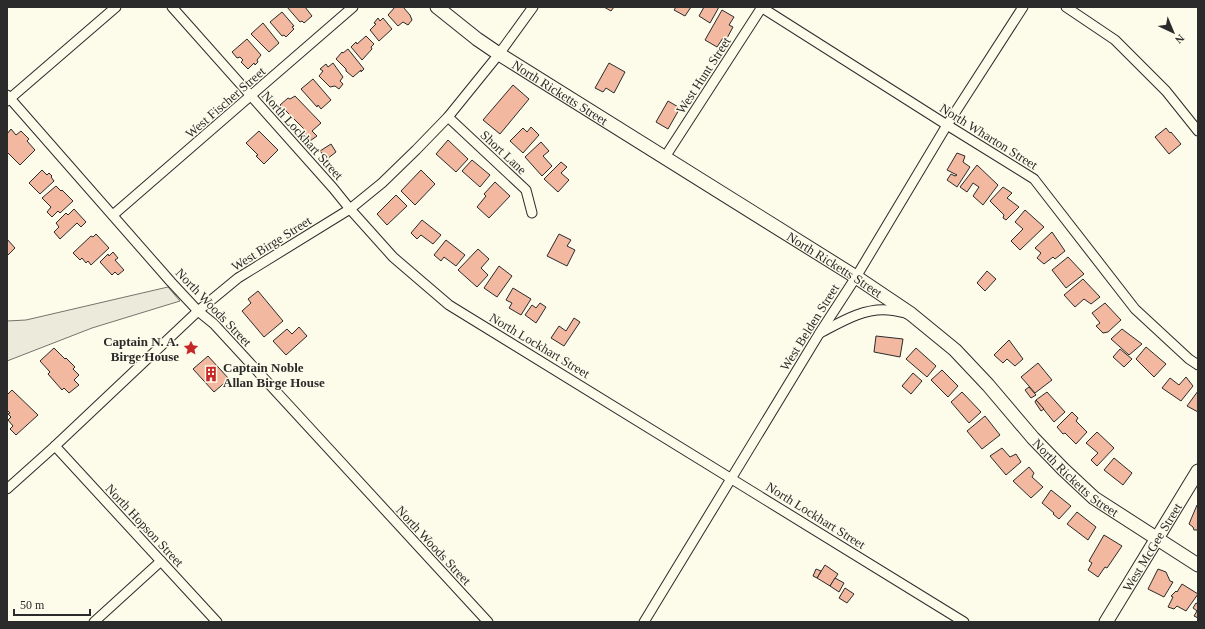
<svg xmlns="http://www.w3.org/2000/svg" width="1205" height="629" font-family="Georgia,serif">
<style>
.green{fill:#ecebdb;stroke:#74746e}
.building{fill:#f2b8a0;stroke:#2b2b2b}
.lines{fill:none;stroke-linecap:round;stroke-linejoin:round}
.street-casing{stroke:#2b2b2b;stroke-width:11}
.secondary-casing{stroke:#2b2b2b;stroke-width:15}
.street{stroke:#fdfbea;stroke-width:9}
.secondary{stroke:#fdfbea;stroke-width:13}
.labels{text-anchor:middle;stroke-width:3;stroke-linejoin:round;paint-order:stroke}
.street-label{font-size:13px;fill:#2b2b2b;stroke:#fdfbea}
.poi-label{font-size:13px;font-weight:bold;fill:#2b2b2b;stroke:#fdfbea;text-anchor:end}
</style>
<rect width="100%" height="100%" fill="#fdfbea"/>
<!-- green -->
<path class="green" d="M168 287 180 301 92 328 7 361V321L26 320Z"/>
<!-- building -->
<g class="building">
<path d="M287 7H305L312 16 304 23 302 21 300 22Z"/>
<path d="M395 7H403L410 15 412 20 408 25 403 22 398 26 388 15Z"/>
<path d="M604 7H614L611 11Z"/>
<path d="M676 7H691L685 16 674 10Z"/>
<path d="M704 7H719L710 23 699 16Z"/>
<path d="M722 10 734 17 729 25 733 27 726 40 723 38 717 47 705 40Z"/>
<path d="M282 12 294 26 292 27 294 29 286 37 284 35 282 36 270 22Z"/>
<path d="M378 18 380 21 383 18 392 29 379 41 370 30 376 24 374 23Z"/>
<path d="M263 23 279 43 269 52 251 34Z"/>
<path d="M366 36 374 44 371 47 372 49 362 60 351 47 356 42 357 44Z"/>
<path d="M247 39 261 55 257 60 258 62 255 65 254 63 248 69 241 62 243 60 240 57 237 58 232 52Z"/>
<path d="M348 49 364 69 361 72V70L353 77 346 71V69L336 59 342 52 343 53Z"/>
<path d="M333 63 343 77 340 81 343 84 339 89 335 86 330 87 319 76 323 71 320 69 326 64 328 67Z"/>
<path d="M609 63 625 72 614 93 606 88 603 92 595 88Z"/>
<path d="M313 79 331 100 321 109 318 105 317 107 301 89Z"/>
<path d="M513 85 529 99 500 134 483 120Z"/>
<path d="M295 96 321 123 312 131 317 136 307 143 299 134 305 130 280 105 288 98 290 99Z"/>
<path d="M668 101 680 108 668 129 656 122Z"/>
<path d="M531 127 539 135 523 153 510 141 523 128 527 132Z"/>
<path d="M1166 128 1170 133 1171 132 1181 144 1169 154 1155 137Z"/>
<path d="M11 129 16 135 21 131 29 139 27 141 35 150 20 165 8 153 7 154V134Z"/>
<path d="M259 131 278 150 264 164 256 156 258 155 246 143Z"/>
<path d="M448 140 468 159 456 172 436 154Z"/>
<path d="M541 142 549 151 543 156 552 166 542 176 525 157Z"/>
<path d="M331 144 336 152 327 159 320 151Z"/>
<path d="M957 153 965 156 963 162 970 167 957 187 947 180 951 174 955 176 957 175 947 170Z"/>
<path d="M472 160 490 175 480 187 462 171Z"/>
<path d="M561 162 567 167 561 173 569 180 558 192 544 179Z"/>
<path d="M977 165 998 185 983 205 973 196 979 187 973 183 967 192 960 187Z"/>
<path d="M42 170 47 175 49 173 52 176 51 177 54 181 40 194 29 183Z"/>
<path d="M421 170 435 184 415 205 401 191Z"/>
<path d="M495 182 510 196 489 218 477 207 486 196 484 194Z"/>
<path d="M56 186 61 191 62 190 73 201 60 213 58 211 52 217 47 212 51 207 42 198Z"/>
<path d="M1003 187 1012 193 1007 198 1019 207 1006 220 1003 218 1004 215 990 201Z"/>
<path d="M396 195 407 206 387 225 377 214Z"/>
<path d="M74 209 86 222 81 227 77 223 60 239 54 232 59 227 56 223 66 213 68 215Z"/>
<path d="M1025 210 1044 227 1020 250 1011 241 1023 229 1015 222Z"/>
<path d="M422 220 441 235 433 244 421 235 417 239 411 233Z"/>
<path d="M1052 232 1065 251 1055 259 1053 257 1044 264 1037 258 1041 253 1035 248Z"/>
<path d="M96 234 109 248 91 265 88 261 86 263 82 258 80 260 73 253 91 236 93 237Z"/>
<path d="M559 234 571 240 567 246 575 250 567 266 547 256Z"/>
<path d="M7 239 15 248 7 256Z"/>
<path d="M446 240 465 255 456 266 444 257 441 261 434 255Z"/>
<path d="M478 249 489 259 481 268 488 275 477 287 458 270Z"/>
<path d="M113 252 118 258 115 260 124 270 118 275 115 272 112 275 100 262 108 254 109 256Z"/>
<path d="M1068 257 1084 274 1066 288 1052 270Z"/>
<path d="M499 266 512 276 497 297 484 288Z"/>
<path d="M987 271 996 279 985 291 977 283Z"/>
<path d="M1083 279 1100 297 1091 304 1084 299 1075 307 1064 295Z"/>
<path d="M513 288 531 299 521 315 509 308 512 303 506 300Z"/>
<path d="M258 291 283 321 264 337 242 311 251 303 248 299Z"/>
<path d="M540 303 546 307 536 323 525 315 532 305 536 308Z"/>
<path d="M1105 303 1121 320 1108 332 1103 333 1096 326 1100 323 1092 313Z"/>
<path d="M574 318 580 322 564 346 551 338 559 326 566 331Z"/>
<path d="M299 327 307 336 286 355 273 341 287 329 292 334Z"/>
<path d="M1122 329 1142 344 1129 355 1111 339Z"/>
<path d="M876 336 903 339 900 357 874 352Z"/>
<path d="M1009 340 1023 359 1015 366 1007 359 1003 363 994 355Z"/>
<path d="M1146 347 1166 364 1154 377 1136 359Z"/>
<path d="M54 348 65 359 66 358 75 367 73 369 79 375 74 380 79 385 69 393 64 388 62 390 48 374 50 372 40 361Z"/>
<path d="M916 348 936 366 927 377 906 359Z"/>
<path d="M1120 349 1132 359 1124 367 1113 357Z"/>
<path d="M208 356 229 379 214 392 193 369Z"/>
<path d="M1038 363 1052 380 1035 393 1021 377Z"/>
<path d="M942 370 958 386 948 397 931 380Z"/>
<path d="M913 373 922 381 911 394 902 386Z"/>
<path d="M1186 377 1193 386 1181 401 1162 388 1170 378 1179 385Z"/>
<path d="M1029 387 1036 395 1031 398 1025 390Z"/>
<path d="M12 390 38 415 16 435 10 429 13 426 8 420 11 417 8 414 10 413 7 410V395Z"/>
<path d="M1198 391V412L1187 406Z"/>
<path d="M962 392 981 412 969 423 951 402Z"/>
<path d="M1047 392 1065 412 1054 422 1036 400Z"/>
<path d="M1036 400 1044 409 1041 411 1035 402Z"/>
<path d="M1072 412 1078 418 1076 421 1087 432 1076 444 1065 433 1063 434 1057 427Z"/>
<path d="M985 416 1000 435 982 449 967 431Z"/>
<path d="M1097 432 1114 448 1097 466 1091 460 1098 453 1086 443Z"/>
<path d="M1002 448 1010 457 1016 454 1021 462 1006 475 990 456Z"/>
<path d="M1114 458 1132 473 1123 485 1104 470Z"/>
<path d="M1029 467 1034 473 1032 477 1043 487 1031 498 1013 481Z"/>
<path d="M1051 490 1071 506 1059 519 1053 514 1054 513 1042 503Z"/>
<path d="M1197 505H1198V530H1194L1193 527 1189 524Z"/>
<path d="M1077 512 1096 527 1088 540 1067 524Z"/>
<path d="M1104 535 1122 546 1107 568 1105 567 1098 577 1088 570 1092 563 1089 561Z"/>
<path d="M825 565 838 574 830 586 817 578Z"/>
<path d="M816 569 821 571 817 578 813 576Z"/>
<path d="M1158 569 1166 572 1170 581 1173 582 1164 597 1148 589Z"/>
<path d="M835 578 844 583 839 592 830 586Z"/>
<path d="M1182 584 1198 594 1186 611 1177 606 1174 609 1168 607 1173 597 1171 596 1176 591 1177 592Z"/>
<path d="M845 588 854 594 847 603 839 598Z"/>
<path d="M1196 603 1198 604V618L1194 616 1197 611 1193 608Z"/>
</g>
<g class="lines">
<!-- street casing -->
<g class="street-casing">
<g id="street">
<path d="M172 7 333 188 350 209 393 257 449 305 964 622"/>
<path d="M761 7 947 125 1034 179 1135 309 1189 359 1198 365"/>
<path d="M1066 7 1115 40 1166 91 1198 131"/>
<path d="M7 95 171 282 198 311 214 324 488 622"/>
<path d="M7 101 116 7"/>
<path d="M448 117 526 190 532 213"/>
<path d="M665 157 762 7"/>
<path d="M113 215 353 7"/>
<path d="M820 333C841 322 863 308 888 310 894 310 900 312 906 313"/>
<path d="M55 446 217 622"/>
<path d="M7 489 55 446 198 311 238 278 350 209 382 183 416 150 448 117 499 54 533 7"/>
<path d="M94 622 161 561"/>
<path d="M644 622 819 334 856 277 947 125 1023 7"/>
</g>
</g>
<!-- secondary casing -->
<g class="secondary-casing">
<g id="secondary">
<path id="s1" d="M437 7 477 39 499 54 856 277 911 314 955 350 988 385 1033 438 1063 469 1094 498 1198 565"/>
<path id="s2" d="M1106 622 1198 471"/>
</g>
</g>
<!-- street -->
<use href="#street" class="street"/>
<!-- secondary -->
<use href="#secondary" class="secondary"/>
</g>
<!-- icons -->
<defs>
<g id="sight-bare" transform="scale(1.2)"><path d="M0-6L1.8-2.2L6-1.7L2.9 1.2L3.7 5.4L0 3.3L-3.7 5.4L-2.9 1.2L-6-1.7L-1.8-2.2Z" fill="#c62828" stroke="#fdfbea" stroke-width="2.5" paint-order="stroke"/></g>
<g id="building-bare" transform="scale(1.2)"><path d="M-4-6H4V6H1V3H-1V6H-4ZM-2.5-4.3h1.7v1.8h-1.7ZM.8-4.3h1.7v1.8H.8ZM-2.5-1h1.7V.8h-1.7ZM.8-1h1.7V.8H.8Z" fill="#c62828" stroke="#fdfbea" stroke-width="2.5" paint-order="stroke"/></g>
</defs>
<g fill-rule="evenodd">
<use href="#sight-bare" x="191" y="348"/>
<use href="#building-bare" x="211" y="374"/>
</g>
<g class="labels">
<!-- street labels -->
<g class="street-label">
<text transform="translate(703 75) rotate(-57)" y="5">West Hunt Street</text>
<text dy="5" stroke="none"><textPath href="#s1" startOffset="150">North Ricketts Street</textPath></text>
<text transform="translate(225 102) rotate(-41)" y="5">West Fischer Street</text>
<text transform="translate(303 135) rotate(48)" y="5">North Lockhart Street</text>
<text transform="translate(989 136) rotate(32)" y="5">North Wharton Street</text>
<text transform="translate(504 152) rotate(43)" y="5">Short Lane</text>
<text transform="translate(271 243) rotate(-32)" y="5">West Birge Street</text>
<text dy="5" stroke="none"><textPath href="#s1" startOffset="474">North Ricketts Street</textPath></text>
<text transform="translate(214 307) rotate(46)" y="5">North Woods Street</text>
<text transform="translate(809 327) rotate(-58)" y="5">West Belden Street</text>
<text transform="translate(540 345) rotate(31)" y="5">North Lockhart Street</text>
<text dy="5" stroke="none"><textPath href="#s1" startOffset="798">North Ricketts Street</textPath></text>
<text transform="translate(816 515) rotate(32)" y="5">North Lockhart Street</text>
<text transform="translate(145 525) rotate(47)" y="5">North Hopson Street</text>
<text transform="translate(434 545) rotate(47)" y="5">North Woods Street</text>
<text dy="5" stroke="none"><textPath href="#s2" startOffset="88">West McGee Street</textPath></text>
</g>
<!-- poi labels -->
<g class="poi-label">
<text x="179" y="346">Captain N. A.<tspan x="179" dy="15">Birge House</tspan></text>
<text x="223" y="372" text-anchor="start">Captain Noble<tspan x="223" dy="15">Allan Birge House</tspan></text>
</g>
</g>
<!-- border -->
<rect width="1205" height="629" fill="none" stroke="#2b2b2b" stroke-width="16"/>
<!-- north arrow -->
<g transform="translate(1173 32) rotate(136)" stroke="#fdfbea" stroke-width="3" paint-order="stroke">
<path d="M0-3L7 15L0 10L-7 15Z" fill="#2b2b2b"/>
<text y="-6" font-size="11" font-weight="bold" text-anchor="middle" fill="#2b2b2b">N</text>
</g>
<!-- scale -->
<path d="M14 609v6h76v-6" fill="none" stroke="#2b2b2b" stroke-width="2"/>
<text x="20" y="609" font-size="12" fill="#2b2b2b" stroke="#fdfbea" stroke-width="3" paint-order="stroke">50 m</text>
</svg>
